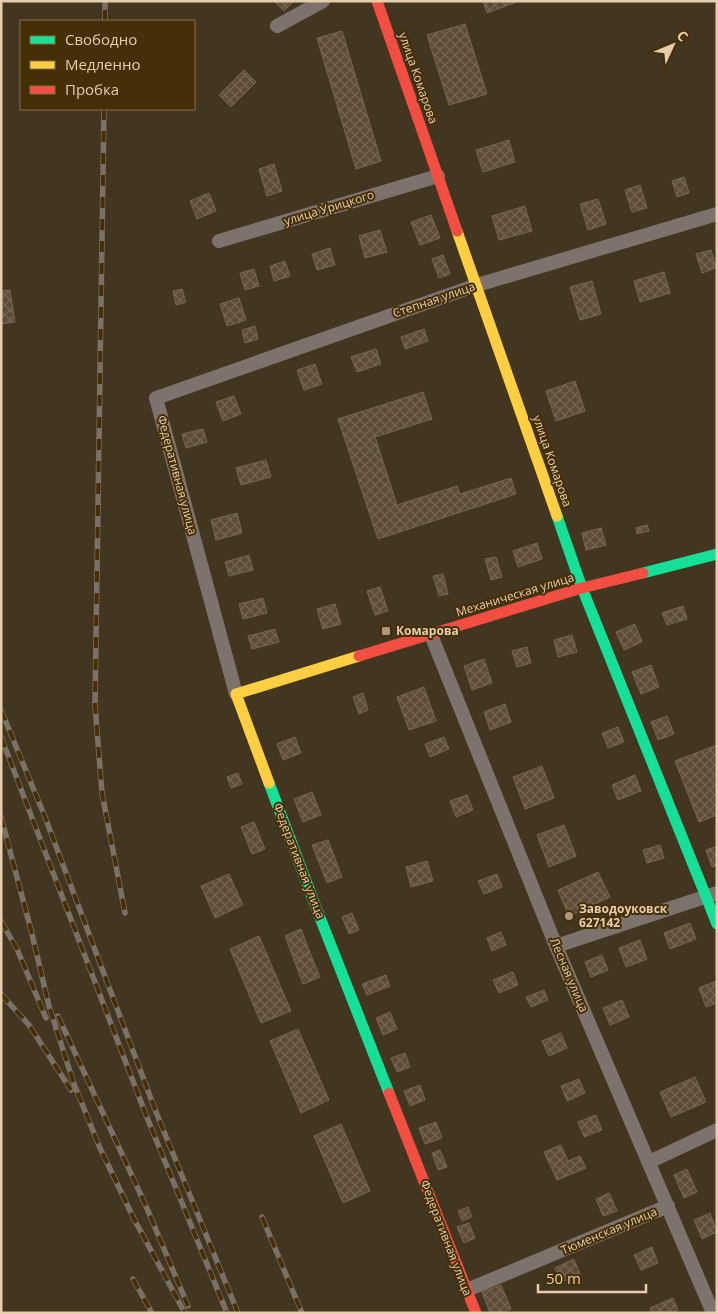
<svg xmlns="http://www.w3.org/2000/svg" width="718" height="1314" font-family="'Open Sans',sans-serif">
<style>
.building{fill:url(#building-cross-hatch);stroke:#776551}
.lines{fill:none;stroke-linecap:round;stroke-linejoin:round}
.street{stroke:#7e726c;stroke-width:14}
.fast{stroke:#16e098;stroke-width:11}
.slow{stroke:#ffcf43;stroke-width:11}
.jam{stroke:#f24e42;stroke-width:11}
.rail-casing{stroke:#7b7064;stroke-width:5.5}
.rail{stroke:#452f06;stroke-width:4;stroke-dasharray:11;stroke-linecap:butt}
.poi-dot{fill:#ac997b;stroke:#452f06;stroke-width:2}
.labels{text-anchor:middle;stroke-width:4;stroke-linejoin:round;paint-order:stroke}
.street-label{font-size:12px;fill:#e5ceac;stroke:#452f06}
.poi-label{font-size:12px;font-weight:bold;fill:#e5ceac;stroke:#452f06;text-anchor:start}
</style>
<defs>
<pattern id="building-cross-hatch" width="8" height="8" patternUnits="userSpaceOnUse" patternTransform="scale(1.25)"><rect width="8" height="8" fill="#5d4c38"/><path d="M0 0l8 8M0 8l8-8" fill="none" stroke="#746552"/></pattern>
</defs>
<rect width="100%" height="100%" fill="#423620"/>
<!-- building -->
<g class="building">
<path d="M274 1H294L284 11Z"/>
<path d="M483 1H519L487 13Z"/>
<path d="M465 24 487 94 449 105 427 35Z"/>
<path d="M342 31 381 161 356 169 317 38Z"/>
<path d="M244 70 256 82 231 107 219 95Z"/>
<path d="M509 140 515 162 483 172 476 150Z"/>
<path d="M274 164 282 191 267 196 259 169Z"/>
<path d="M684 177 689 193 677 197 672 181Z"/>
<path d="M640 185 647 208 632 212 625 190Z"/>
<path d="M209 193 216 211 197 219 190 201Z"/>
<path d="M598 199 606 224 588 230 580 204Z"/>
<path d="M525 206 532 231 499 240 492 216Z"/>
<path d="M431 215 440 238 420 245 411 222Z"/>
<path d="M380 230 387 252 365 258 359 236Z"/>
<path d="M330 248 335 265 317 270 312 254Z"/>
<path d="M711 250 716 268 702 273 696 254Z"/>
<path d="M443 255 450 274 439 278 432 259Z"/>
<path d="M285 261 290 276 274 281 270 266Z"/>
<path d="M254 269 259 286 245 290 240 273Z"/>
<path d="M664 272 670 293 640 302 634 281Z"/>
<path d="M592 281 601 314 580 320 570 287Z"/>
<path d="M182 289 186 302 176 305 173 291Z"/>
<path d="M10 290 15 322 1 324V291Z"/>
<path d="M239 298 246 320 227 326 220 304Z"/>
<path d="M255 326 258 339 245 343 242 330Z"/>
<path d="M424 329 428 341 405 349 401 337Z"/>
<path d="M376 349 381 364 357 372 351 357Z"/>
<path d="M315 364 322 384 304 390 297 370Z"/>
<path d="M575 381 585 411 556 421 546 391Z"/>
<path d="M423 392 432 419 375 437 397 505 457 486 460 494 511 478 516 494 378 539 338 419Z"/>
<path d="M234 396 241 414 223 421 216 402Z"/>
<path d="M203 429 207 442 186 448 182 434Z"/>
<path d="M266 460 271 477 241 485 236 468Z"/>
<path d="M237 513 242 533 216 540 211 520Z"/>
<path d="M647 525 649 531 637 534 636 528Z"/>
<path d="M601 528 606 545 586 550 582 533Z"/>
<path d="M537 543 542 559 518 567 513 551Z"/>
<path d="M249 555 253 570 229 576 225 562Z"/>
<path d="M496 557 502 577 491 580 485 559Z"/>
<path d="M443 574 448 594 439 596 433 576Z"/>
<path d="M380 587 388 611 375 615 367 591Z"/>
<path d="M263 598 267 613 243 619 239 604Z"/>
<path d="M335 604 341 624 323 629 317 609Z"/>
<path d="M683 606 687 619 667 625 662 613Z"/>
<path d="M635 624 642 642 624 650 616 632Z"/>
<path d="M275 629 279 642 252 649 248 636Z"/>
<path d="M572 635 577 652 558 657 554 640Z"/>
<path d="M527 647 531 663 517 667 512 651Z"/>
<path d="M484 659 492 683 472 690 464 666Z"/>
<path d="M651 665 659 687 641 694 632 672Z"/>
<path d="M424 687 436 721 409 730 397 697Z"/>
<path d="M363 693 368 710 359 714 353 697Z"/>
<path d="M505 704 511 722 490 730 484 712Z"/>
<path d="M667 716 674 734 658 740 651 722Z"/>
<path d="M618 727 624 742 608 748 602 733Z"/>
<path d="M295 737 301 753 283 760 277 744Z"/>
<path d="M444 737 449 749 430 757 425 744Z"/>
<path d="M717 745V815L699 822 675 761Z"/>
<path d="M542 766 554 798 525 809 513 777Z"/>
<path d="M238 773 242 784 231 788 227 777Z"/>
<path d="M635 775 641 791 618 800 612 785Z"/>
<path d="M312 792 321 815 303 822 294 799Z"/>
<path d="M467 795 473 810 456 817 450 801Z"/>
<path d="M254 822 265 849 252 854 241 827Z"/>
<path d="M564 825 576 856 549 867 537 835Z"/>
<path d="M328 840 342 877 327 883 312 845Z"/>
<path d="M660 845 664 858 647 863 643 850Z"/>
<path d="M717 846V865L712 867 706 850Z"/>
<path d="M427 861 433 881 411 887 406 867Z"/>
<path d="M598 872 610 897 569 916 558 890Z"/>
<path d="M229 874 243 905 215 918 201 886Z"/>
<path d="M497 874 502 887 484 894 478 881Z"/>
<path d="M352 913 359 930 349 934 342 917Z"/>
<path d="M690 923 696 939 670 949 664 933Z"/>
<path d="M301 929 310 953 294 960 285 936Z"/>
<path d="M501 932 506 945 492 951 487 938Z"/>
<path d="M259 936 291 1011 261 1023 230 949Z"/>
<path d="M640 940 647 959 626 967 619 948Z"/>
<path d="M310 953 320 977 303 984 294 960Z"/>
<path d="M602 955 608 970 591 977 585 962Z"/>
<path d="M513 972 518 985 499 993 493 980Z"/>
<path d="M386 975 390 986 367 995 362 984Z"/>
<path d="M716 981 717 1003 706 1007 699 988Z"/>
<path d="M544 990 548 1000 531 1007 526 997Z"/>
<path d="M622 1000 629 1017 610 1025 603 1008Z"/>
<path d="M390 1012 397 1029 383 1035 376 1018Z"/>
<path d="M298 1029 329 1100 301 1113 270 1041Z"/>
<path d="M561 1033 567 1048 549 1056 542 1041Z"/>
<path d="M405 1053 410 1067 397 1072 391 1058Z"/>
<path d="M695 1077 706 1102 671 1117 660 1092Z"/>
<path d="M579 1079 585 1093 567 1101 561 1086Z"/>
<path d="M420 1085 425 1100 410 1106 404 1091Z"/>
<path d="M596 1115 602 1130 584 1137 578 1122Z"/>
<path d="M436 1122 442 1138 425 1144 419 1128Z"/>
<path d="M341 1124 370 1191 343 1203 314 1136Z"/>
<path d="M561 1145 568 1161 580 1156 586 1168 557 1180 544 1152Z"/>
<path d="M440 1150 447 1167 438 1170 432 1153Z"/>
<path d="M687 1169 697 1192 684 1198 674 1175Z"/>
<path d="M609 1193 617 1211 603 1216 596 1199Z"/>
<path d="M468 1207 472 1217 462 1221 458 1211Z"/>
<path d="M710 1213 717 1232 702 1239 694 1220Z"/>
<path d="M469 1223 475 1238 464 1243 457 1227Z"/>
<path d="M652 1247 658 1263 641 1270 634 1255Z"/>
<path d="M574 1259 580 1274 561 1282 555 1268Z"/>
<path d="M501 1285 511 1309 502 1313H490L482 1292Z"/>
<path d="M673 1298 678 1310 672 1313H652L650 1308Z"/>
</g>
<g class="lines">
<!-- street -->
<g class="street">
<path d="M277 26 323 1"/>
<path d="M219 241 438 176"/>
<path d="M431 635 556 946 713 1313"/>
<path d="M236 694 156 398 477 285 717 214"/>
<path d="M556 946 717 893"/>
<path d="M649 1162 717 1130"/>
<path d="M467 1290 668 1206"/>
</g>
<!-- fast -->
<g class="fast">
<path d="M557 516 582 588 717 924"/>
<path d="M643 573 717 554"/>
<path d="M269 783 317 910 389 1093"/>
</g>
<!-- slow -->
<g class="slow">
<path d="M457 231 557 516"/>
<path d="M269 783 236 694 359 656"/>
</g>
<!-- jam -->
<g class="jam">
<path d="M377 1 457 231"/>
<path d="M359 656 582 588 643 573"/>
<path d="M389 1093 476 1313"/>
</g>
<!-- rail casing -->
<g class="rail-casing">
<g id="rail">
<path d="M105 21V1"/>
<path d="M104 109 95 705 102 793 125 913"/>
<path d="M1 710 45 817 156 1112 238 1313"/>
<path d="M1 737 146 1115 227 1313"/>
<path d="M1 817 31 930 49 1006 74 1084 100 1148 134 1219 185 1313"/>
<path d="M1 921 17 949 46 1018"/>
<path d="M1 994 29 1025 71 1090"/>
<path d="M58 1016 146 1206 188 1306"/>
<path d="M262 1217 302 1313"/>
<path d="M133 1279 152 1313"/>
</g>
</g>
<!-- rail -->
<use href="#rail" class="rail"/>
</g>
<!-- markers -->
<g class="poi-dot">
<rect x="381" y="626" width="10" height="10" rx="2.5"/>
<circle cx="569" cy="916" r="5"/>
</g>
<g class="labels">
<!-- street labels -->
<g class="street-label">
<text transform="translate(418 78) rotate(71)" y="4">улица Комарова</text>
<text transform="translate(329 208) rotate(-17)" y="4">улица Урицкого</text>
<text transform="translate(434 300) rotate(-19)" y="4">Степная улица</text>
<text transform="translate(552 461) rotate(71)" y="4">улица Комарова</text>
<text transform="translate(177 475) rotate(75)" y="4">Федеративная улица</text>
<text transform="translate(515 595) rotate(-17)" y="4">Механическая улица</text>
<text transform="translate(299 861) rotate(69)" y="4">Федеративная улица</text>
<text transform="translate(569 975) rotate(67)" y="4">Лесная улица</text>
<text transform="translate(609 1231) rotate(-23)" y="4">Тюменская улица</text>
<text transform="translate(446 1238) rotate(69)" y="4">Федеративная улица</text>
</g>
<!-- poi labels -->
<g class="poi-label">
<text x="396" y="635">Комарова</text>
<text x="579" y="913">Заводоуковск<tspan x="579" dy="14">627142</tspan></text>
</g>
</g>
<!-- border -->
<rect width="718" height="1314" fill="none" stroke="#e5ceac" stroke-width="5"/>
<!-- legend -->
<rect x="20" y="20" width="175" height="90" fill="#452f06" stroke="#856f48"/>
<rect x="30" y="36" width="25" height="8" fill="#16e098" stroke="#856f48"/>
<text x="65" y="45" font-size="15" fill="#e5ceac">Свободно</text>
<rect x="30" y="61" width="25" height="8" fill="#ffcf43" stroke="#856f48"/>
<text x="65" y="70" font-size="15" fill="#e5ceac">Медленно</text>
<rect x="30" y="86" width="25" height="8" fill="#f24e42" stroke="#856f48"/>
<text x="65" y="95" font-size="15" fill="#e5ceac">Пробка</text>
<!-- north arrow -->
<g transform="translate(673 45) rotate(46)" stroke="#452f06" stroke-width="4" paint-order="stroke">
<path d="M0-4L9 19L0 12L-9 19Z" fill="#e5ceac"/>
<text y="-8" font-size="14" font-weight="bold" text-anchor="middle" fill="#e5ceac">С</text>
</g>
<!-- scale -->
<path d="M538 1284v8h108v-8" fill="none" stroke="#e5ceac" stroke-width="2.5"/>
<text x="546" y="1284" font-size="15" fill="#e5ceac" stroke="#452f06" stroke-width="4" paint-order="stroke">50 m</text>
</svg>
